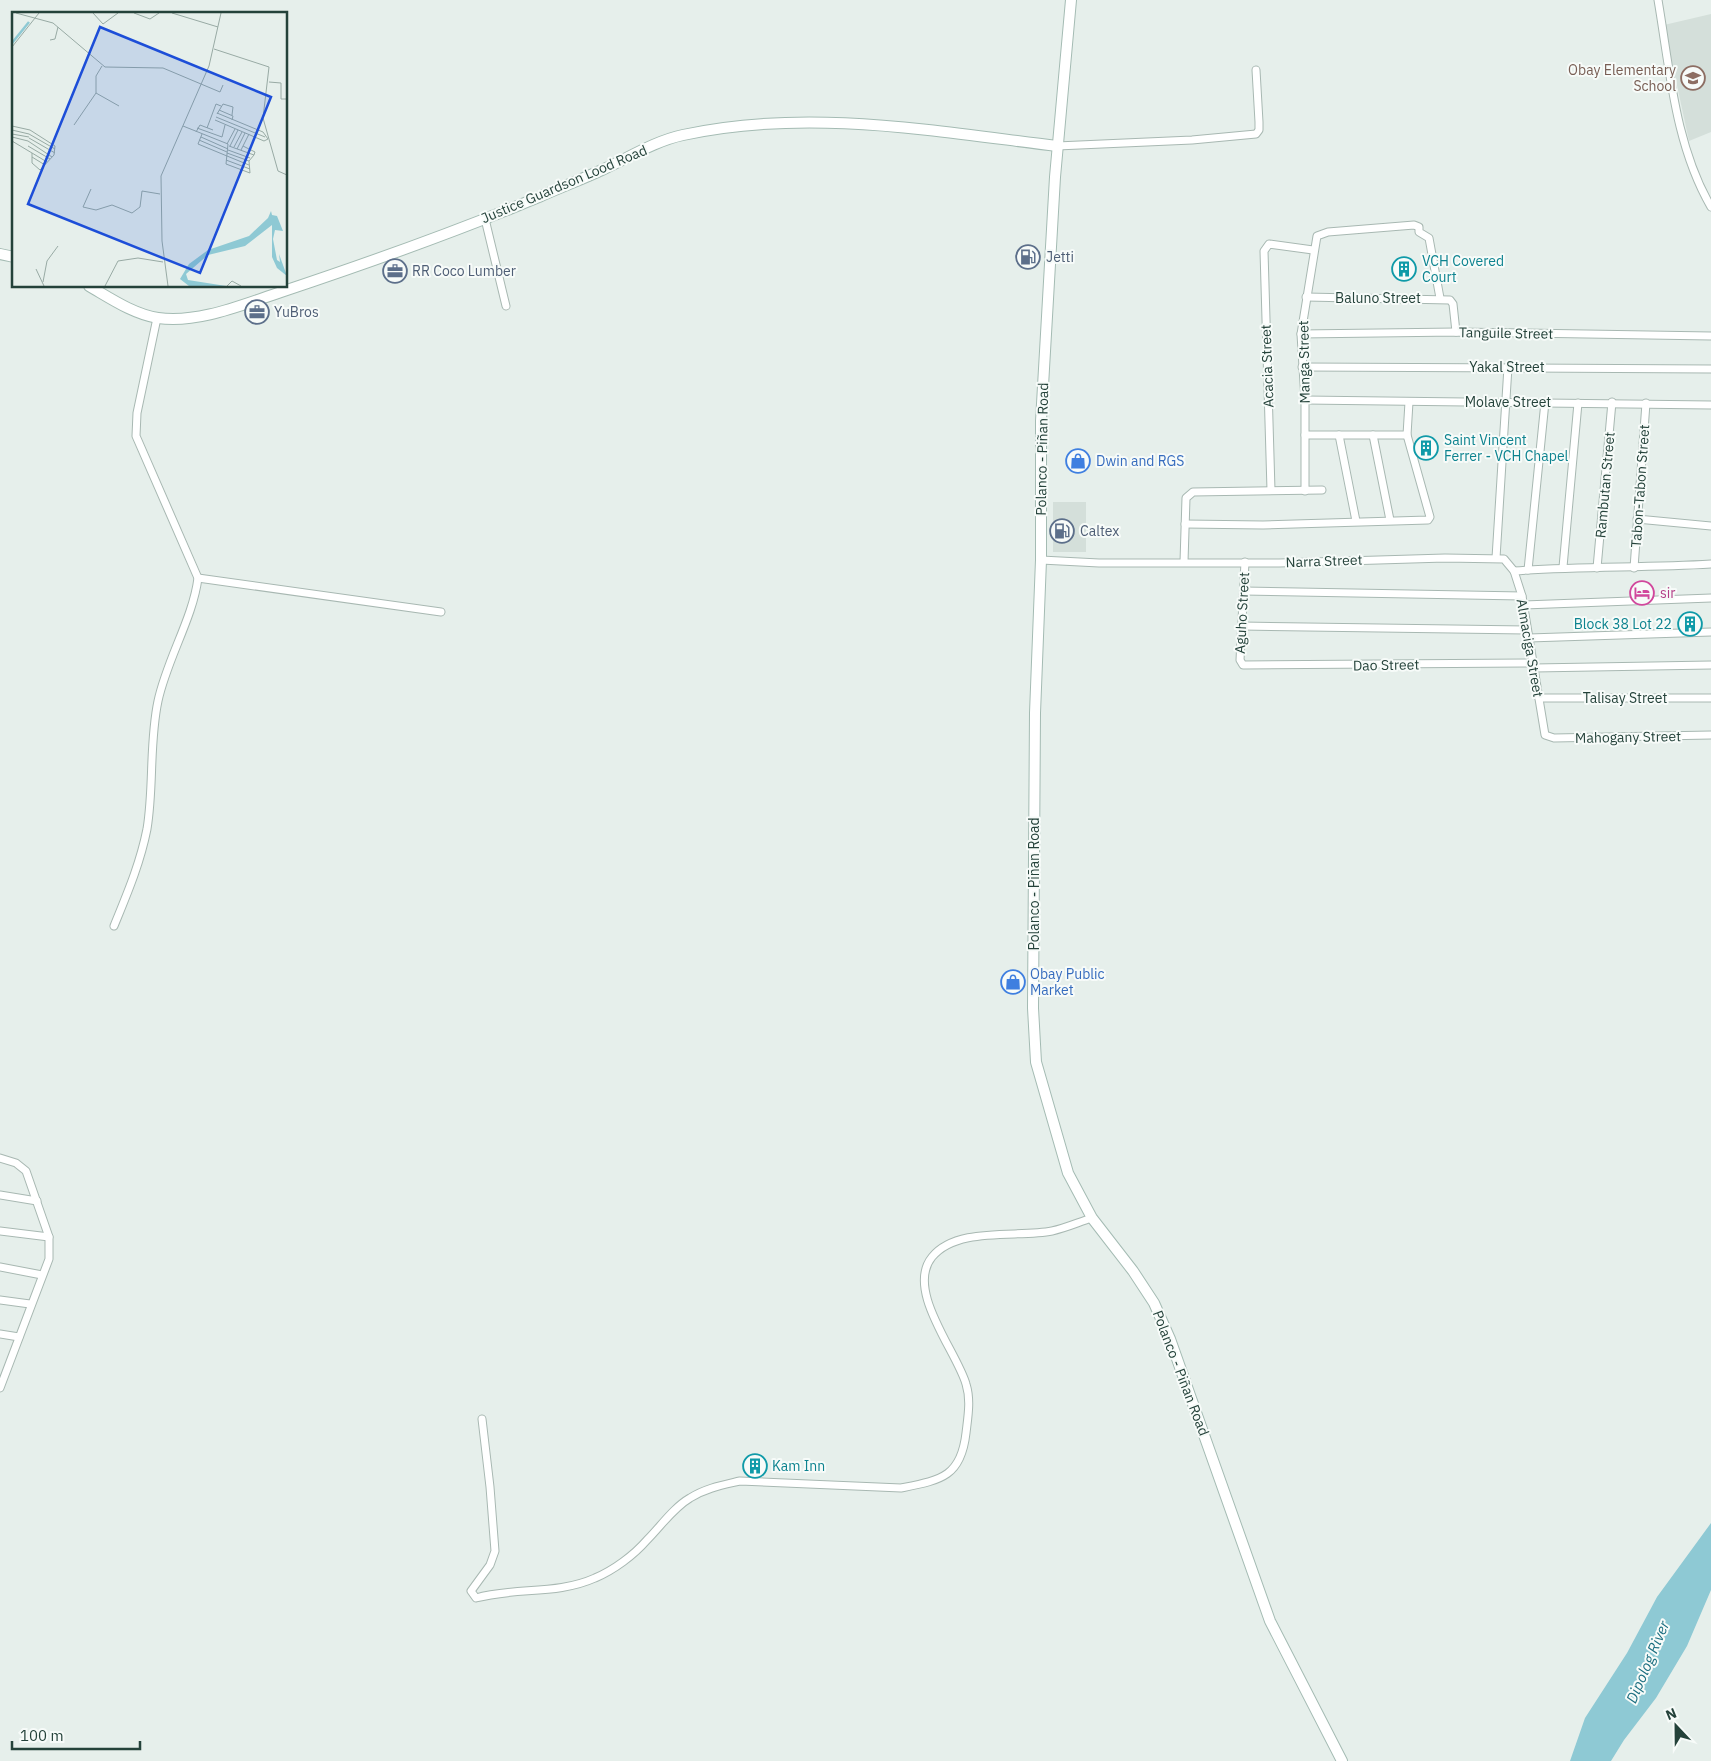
<svg xmlns="http://www.w3.org/2000/svg" width="1711" height="1761" font-family="'IBM Plex Sans',sans-serif">
<style>
.built{fill:#d4dfda}
.water{fill:#8ec9d4}
.lines{fill:none;stroke-linecap:round;stroke-linejoin:round}
.street-casing{stroke:#a8b8b2;stroke-width:9}
.secondary-casing{stroke:#a4bbb3;stroke-width:12}
.street{stroke:#fff;stroke-width:7}
.secondary{stroke:#fff;stroke-width:10}
.labels{text-anchor:middle;stroke-width:4;stroke-linejoin:round;paint-order:stroke}
.education-label{font-size:14px;fill:#785e54;stroke:#f7fbf9;text-anchor:end}
.street-label{font-size:14px;fill:#24423a;stroke:#f7fbf9}
.service-label{font-size:14px;fill:#4e5e75;stroke:#f7fbf9;text-anchor:start}
.culture-label{font-size:14px;fill:#0d838f;stroke:#f7fbf9;text-anchor:start}
.shop-label{font-size:14px;fill:#366cbe;stroke:#f7fbf9;text-anchor:start}
.hotel-label{font-size:14px;fill:#b23c85;stroke:#f7fbf9;text-anchor:start}
.water-label{font-size:15px;font-style:italic;fill:#1c6f80;stroke:#f7fbf9}
.inset-river{fill:none;stroke:#8ec9d4;stroke-width:2.5}
.inset-road{fill:none;stroke:#98aaa4;stroke-width:1}
.view{fill:#1d4ed8;fill-opacity:0.15;stroke:#1d4ed8;stroke-width:2.5}
.inset-edge{fill:none;stroke:#24423a;stroke-width:2.5}
</style>
<rect width="100%" height="100%" fill="#e6efeb"/>
<!-- built -->
<g class="built">
<path d="M1711 14V132L1689 141 1664 25Z"/>
<rect x="1053" y="502" width="33" height="50"/>
</g>
<!-- water -->
<path class="water" d="M1711 1523V1590L1687 1646 1656 1698 1624 1740 1611 1761H1570L1585 1718 1627 1653 1657 1597Z"/>
<g class="lines">
<!-- street casing -->
<g class="street-casing">
<g id="street">
<path d="M1658 0C1670 70 1675 145 1711 207"/>
<path d="M1057 146 1192 140 1256 134 1259 130V122L1256 70"/>
<path d="M485 219 506 306"/>
<path d="M1306 297 1450 300 1453 304 1456 332"/>
<path d="M1301 334 1456 332 1711 336"/>
<path d="M1302 367 1711 369"/>
<path d="M1305 400 1711 405"/>
<path d="M1305 435H1407"/>
<path d="M1339 435 1356 521"/>
<path d="M1373 435 1390 520"/>
<path d="M1271 490 1264 251 1269 244 1313 250"/>
<path d="M1305 491V400L1301 334 1317 236 1328 232 1414 225 1419 227V232L1429 238 1440 298"/>
<path d="M1637 519 1711 526"/>
<path d="M1185 524 1263 525 1428 520 1430 517 1407 435 1409 402"/>
<path d="M1496 558 1508 367"/>
<path d="M1041 560 1099 563H1279L1445 558 1504 559 1514 571 1522 596 1545 735 1554 738 1711 735"/>
<path d="M1184 562 1186 498 1193 492 1322 490"/>
<path d="M1245 562 1240 660 1243 665 1533 663"/>
<path d="M1563 567 1578 403"/>
<path d="M1597 568 1612 402"/>
<path d="M1634 568 1646 403"/>
<path d="M1528 570 1545 402"/>
<path d="M1514 571C1579 566 1645 568 1711 564"/>
<path d="M198 578 441 612"/>
<path d="M1244 591 1522 596"/>
<path d="M1524 605 1711 598"/>
<path d="M1242 626 1527 630"/>
<path d="M1529 638 1711 632"/>
<path d="M1534 668 1711 665"/>
<path d="M1539 698H1711"/>
<path d="M114 926C127 894 140 864 147 829 154 787 149 743 158 701 167 659 193 618 198 578L136 436 137 413 157 318"/>
<path d="M0 1158 16 1163 26 1171 49 1237V1259L0 1388"/>
<path d="M0 1195 37 1201"/>
<path d="M0 1231 49 1237"/>
<path d="M0 1267 42 1275"/>
<path d="M0 1300 30 1304"/>
<path d="M0 1334 19 1337"/>
<path d="M482 1419 490 1487 495 1551 490 1565 471 1591 476 1598C516 1587 557 1595 595 1578 614 1570 634 1555 647 1540 661 1526 673 1508 690 1498 706 1488 723 1485 740 1481L901 1488C941 1480 961 1477 966 1433 968 1416 971 1400 966 1384 957 1352 905 1290 932 1257 957 1226 1018 1238 1052 1231 1066 1228 1079 1222 1092 1218"/>
</g>
</g>
<!-- secondary casing -->
<g class="secondary-casing">
<g id="secondary">
<path d="M1071 0 1055 177 1041 421V560L1035 713 1033 1008 1036 1062 1068 1173 1092 1218 1133 1271 1154 1303 1170 1339 1270 1621 1342 1761"/>
<path d="M0 254 14 257"/>
<path d="M89 286C110 298 133 314 158 318 198 324 244 304 281 292 368 263 455 232 539 197 561 187 583 179 604 169 630 157 655 141 683 135 807 108 933 131 1057 146"/>
</g>
</g>
<!-- street -->
<use href="#street" class="street"/>
<!-- secondary -->
<use href="#secondary" class="secondary"/>
</g>
<!-- icons -->
<defs>
<g id="school-ring" transform="scale(1.25)"><circle r="9.5" fill="#f7fbf9" stroke="#8d6e63" stroke-width="1.5"/><path d="M0-5L7-2L0 1L-7-2ZM-4 1L0 2.5L4 1V4Q0 6-4 4Z" fill="#8d6e63"/></g>
<g id="fuel-ring" transform="scale(1.25)"><circle r="9.5" fill="#f7fbf9" stroke="#5c6f8a" stroke-width="1.5"/><path d="M-5.5-6h7V0h2V4h1.3V-2.5L3-4.5l.8-.8L6-3V5H2.5V1h-1V6h-7ZM-4.2-4.7v3.2H.2V-4.7Z" fill="#5c6f8a"/></g>
<g id="building-ring" transform="scale(1.25)"><circle r="9.5" fill="#f7fbf9" stroke="#0f9aa8" stroke-width="1.5"/><path d="M-4-6H4V6H1V3H-1V6H-4ZM-2.5-4.3h1.7v1.8h-1.7ZM.8-4.3h1.7v1.8H.8ZM-2.5-1h1.7V.8h-1.7ZM.8-1h1.7V.8H.8Z" fill="#0f9aa8"/></g>
<g id="office-ring" transform="scale(1.25)"><circle r="9.5" fill="#f7fbf9" stroke="#5c6f8a" stroke-width="1.5"/><path d="M-6-3h4V-5.5h4V-3h4V5H-6ZM-1-4.5V-3h2v-1.5ZM-6 0V1H6V0Z" fill="#5c6f8a"/></g>
<g id="shop-ring" transform="scale(1.25)"><circle r="9.5" fill="#f7fbf9" stroke="#3f7fe0" stroke-width="1.5"/><path d="M-5-2.5h2.3a2.7 3.5 0 0 1 5.4 0H5L5.5 6h-11ZM-1.5-2.5h3a1.5 2.3 0 0 0-3 0Z" fill="#3f7fe0"/></g>
<g id="hotel-ring" transform="scale(1.25)"><circle r="9.5" fill="#f7fbf9" stroke="#d1479c" stroke-width="1.5"/><path d="M-6-4.5h1.5V1H6V5H4.5V3h-9V5H-6ZM-4 0a1.8 1.8 0 1 1 3.6 0ZM.5 0V-2.5h3Q6-2.5 6 0Z" fill="#d1479c"/></g>
</defs>
<g fill-rule="evenodd">
<use href="#school-ring" x="1693" y="78"/>
<use href="#fuel-ring" x="1028" y="257"/>
<use href="#building-ring" x="1404" y="269"/>
<use href="#office-ring" x="395" y="271"/>
<use href="#office-ring" x="257" y="312"/>
<use href="#building-ring" x="1426" y="448"/>
<use href="#shop-ring" x="1078" y="461"/>
<use href="#fuel-ring" x="1062" y="531"/>
<use href="#hotel-ring" x="1642" y="593"/>
<use href="#building-ring" x="1690" y="624"/>
<use href="#shop-ring" x="1013" y="982"/>
<use href="#building-ring" x="755" y="1466"/>
</g>
<g class="labels">
<!-- education labels -->
<g class="education-label">
<text x="1676" y="75">Obay Elementary<tspan x="1676" dy="16">School</tspan></text>
</g>
<!-- street labels -->
<g class="street-label">
<text transform="translate(564 184) rotate(-23)" y="5">Justice Guardson Lood Road</text>
<text x="1378" y="303">Baluno Street</text>
<text transform="translate(1506 333) rotate(1)" y="5">Tanguile Street</text>
<text transform="translate(1304 362) rotate(-91)" y="5">Manga Street</text>
<text transform="translate(1267 366) rotate(-92)" y="5">Acacia Street</text>
<text x="1507" y="372">Yakal Street</text>
<text x="1508" y="407">Molave Street</text>
<text transform="translate(1042 449) rotate(-89)" y="5">Polanco - Piñan Road</text>
<text transform="translate(1605 485) rotate(-85)" y="5">Rambutan Street</text>
<text transform="translate(1640 486) rotate(-86)" y="5">Tabon-Tabon Street</text>
<text transform="translate(1324 561) rotate(-2)" y="5">Narra Street</text>
<text transform="translate(1242 613) rotate(-87)" y="5">Aguho Street</text>
<text transform="translate(1530 648) rotate(80)" y="5">Almaciga Street</text>
<text transform="translate(1386 665) rotate(-1)" y="5">Dao Street</text>
<text x="1625" y="703">Talisay Street</text>
<text transform="translate(1628 737) rotate(-1)" y="5">Mahogany Street</text>
<text transform="translate(1034 884) rotate(-90)" y="5">Polanco - Piñan Road</text>
<text transform="translate(1181 1373) rotate(69)" y="5">Polanco - Piñan Road</text>
</g>
<!-- service labels -->
<g class="service-label">
<text x="1046" y="262">Jetti</text>
<text x="412" y="276">RR Coco Lumber</text>
<text x="274" y="317">YuBros</text>
<text x="1080" y="536">Caltex</text>
</g>
<!-- culture labels -->
<g class="culture-label">
<text x="1422" y="266">VCH Covered<tspan x="1422" dy="16">Court</tspan></text>
<text x="1444" y="445">Saint Vincent<tspan x="1444" dy="16">Ferrer - VCH Chapel</tspan></text>
<text x="1672" y="629" text-anchor="end">Block 38 Lot 22</text>
<text x="772" y="1471">Kam Inn</text>
</g>
<!-- shop labels -->
<g class="shop-label">
<text x="1096" y="466">Dwin and RGS</text>
<text x="1030" y="979">Obay Public<tspan x="1030" dy="16">Market</tspan></text>
</g>
<!-- hotel labels -->
<g class="hotel-label">
<text x="1660" y="598">sir</text>
</g>
<!-- water labels -->
<g class="water-label">
<text transform="translate(1648 1662) rotate(-67)" y="5">Dipolog River</text>
</g>
</g>
<!-- overview -->
<g transform="translate(12 12)">
<rect width="275" height="275" fill="#e6efeb"/>
<path d="M259 199 260 203 265 204 271 219 263 218 261 227 265 248 268 250 267 242 275 264 265 256 260 245V213L233 234 196 243 174 262 176 268 214 274H177L168 267 177 252 196 238 237 224 256 206Z" fill="#8ec9d4"/>
<path class="inset-river" d="M0 31 17 10"/>
<path class="inset-road" d="M4 1 41 11 93 55 151 56 208 80 211 73M81 1 91 12 106 1M122 1 138 7 147 1M160 1 206 15M38 28 43 27 46 15M0 35 27 1M202 37 257 55 251 106 266 159 275 163M257 70 269 71V87H275M84 81 107 94M207 98 221 104 220 108M205 102 211 92 221 95 220 103M204 105 253 125M203 108 252 129 256 127 251 120 205 101M62 113 84 81V64L90 54M0 114 18 118 43 134 42 143 28 158 20 151V141M171 114 216 132 214 152 238 161 237 149M185 116 210 125 213 113M195 116 204 92 209 94M0 118 17 122 43 137M184 120 188 113 201 118M0 122 17 125M190 122 186 132 215 144M0 125 16 129 40 145M189 125 216 137M17 126 43 141M187 128 215 140M0 129 35 150M215 132 223 117M16 134 38 147M218 134 226 118M231 134 243 140 242 143M222 135 230 120M225 137 233 121M216 138 238 146M229 138 237 122M215 141 237 149 242 143 217 134M215 144 237 153M20 145 33 153M214 148 238 157M79 177 71 195 84 198 100 193 120 201 128 195 130 179 148 182M24 257 32 274M31 270 35 249 46 234M93 274 106 249 126 246 151 250M156 274 150 229 149 164 197 54 209 1M215 274 220 269 229 274"/>
<path class="view" d="M88 15 259 85 188 261 16 192Z"/>
<rect width="275" height="275" class="inset-edge"/>
</g>
<!-- north arrow -->
<g transform="translate(1676 1726) rotate(338)" stroke="#f7fbf9" stroke-width="4" paint-order="stroke">
<path d="M0-4L9 19L0 12L-9 19Z" fill="#24423a"/>
<text y="-8" font-size="14" font-weight="bold" text-anchor="middle" fill="#24423a">N</text>
</g>
<!-- scale -->
<path d="M12 1741v8h128v-8" fill="none" stroke="#24423a" stroke-width="2.5"/>
<text x="20" y="1741" font-size="15" fill="#24423a" stroke="#f7fbf9" stroke-width="4" paint-order="stroke">100 m</text>
</svg>
